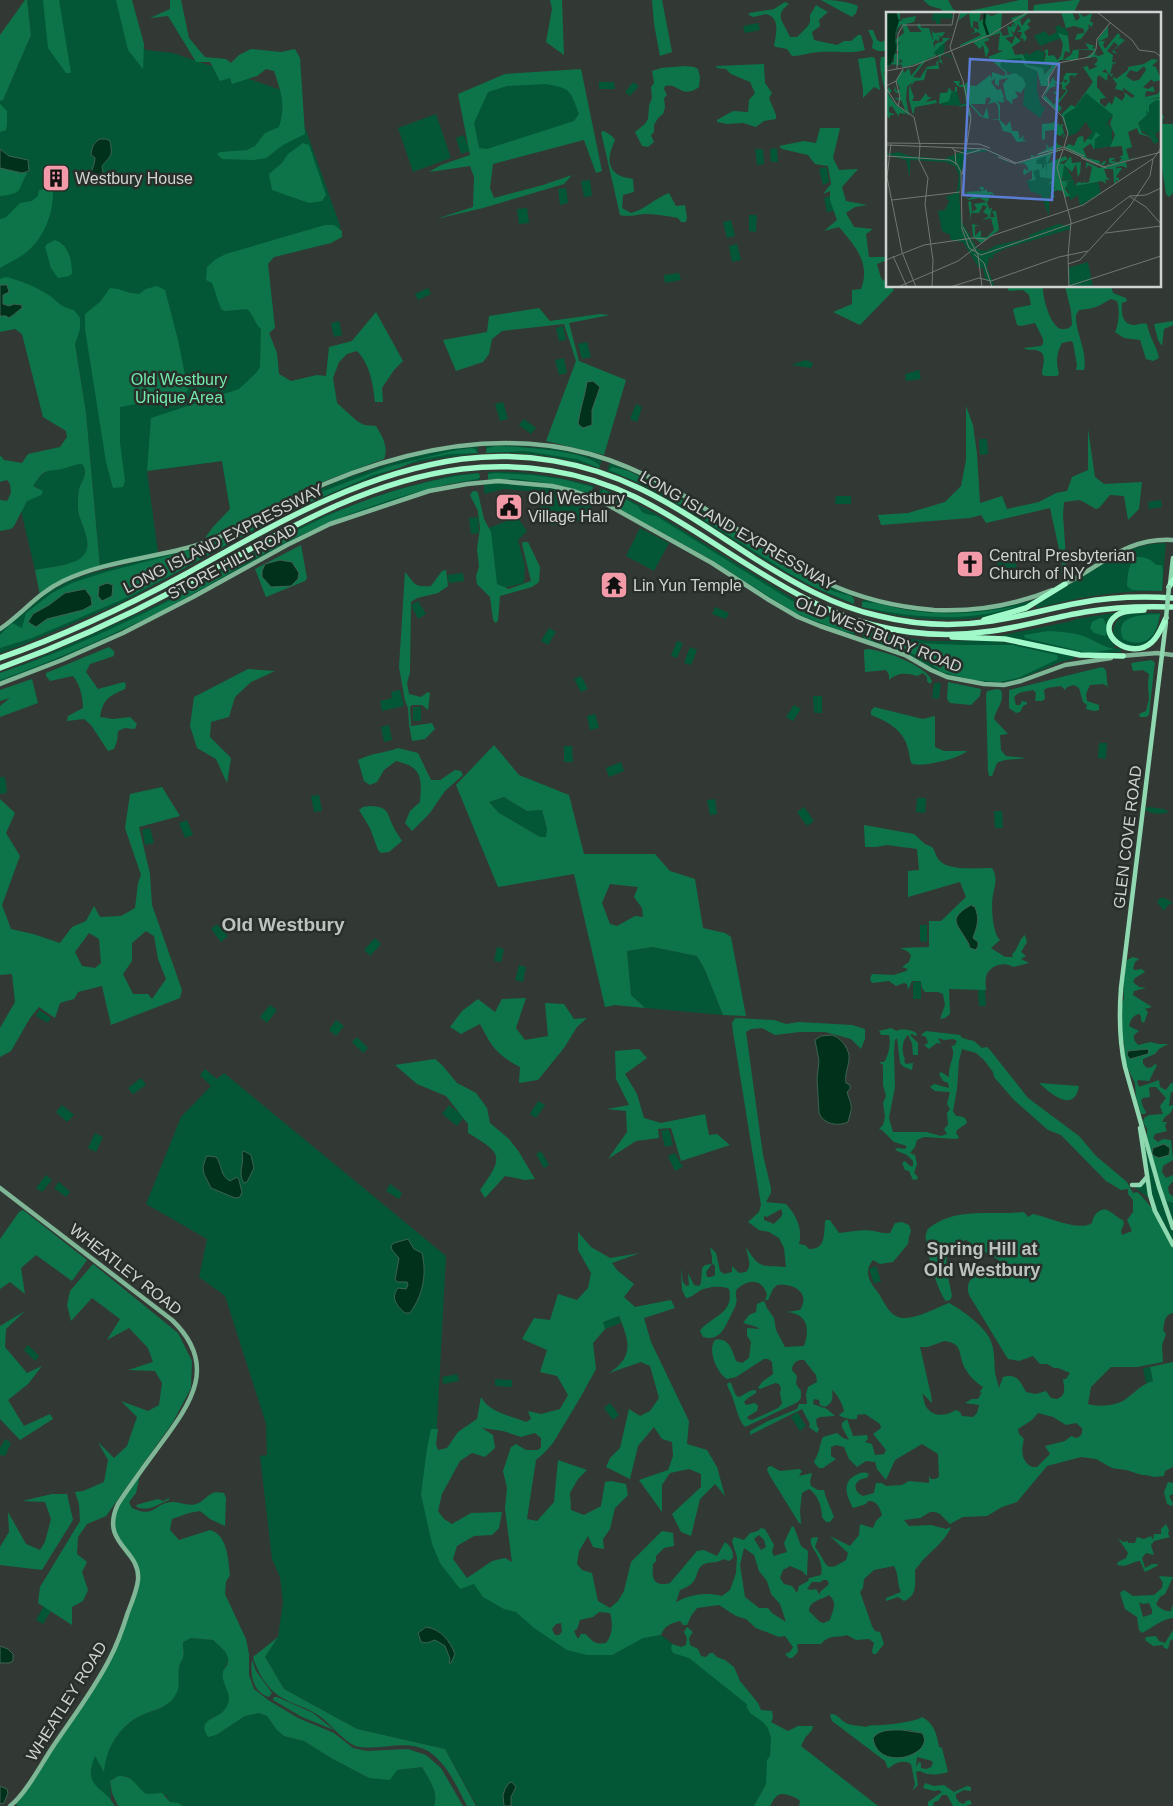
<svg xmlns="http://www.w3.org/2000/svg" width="1173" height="1806" font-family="Arial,sans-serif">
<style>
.green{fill:#045736}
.forest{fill:#0d744a;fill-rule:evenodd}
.water{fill:#00311b;stroke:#3e6252}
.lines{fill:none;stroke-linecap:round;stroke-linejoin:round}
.secondary{stroke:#7eb696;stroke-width:4.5}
.primary{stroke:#90d9b0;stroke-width:4.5}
.motorway{stroke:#a0f9c8;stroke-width:5.5}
.primary-bridge{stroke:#90d9b0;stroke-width:4.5}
.labels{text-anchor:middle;stroke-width:5;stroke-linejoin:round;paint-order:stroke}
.poi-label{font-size:16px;fill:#cfd3d1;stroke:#282f2a;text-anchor:start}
.park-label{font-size:16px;fill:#73ebad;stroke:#282f2a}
.street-label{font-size:16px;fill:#cfd3d1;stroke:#282f2a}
.neighbourhood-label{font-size:18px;font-weight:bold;fill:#bbc4be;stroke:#282f2a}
.quarter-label{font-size:19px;font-weight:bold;fill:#bbc4be;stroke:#282f2a}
.inset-river{fill:none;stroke:#00311b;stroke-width:2.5}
.inset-road{fill:none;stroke:#717773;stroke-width:1}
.view{fill:#5b7dd6;fill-opacity:0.15;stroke:#5b7dd6;stroke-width:2.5}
.inset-edge{fill:none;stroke:#cfd3d1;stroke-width:2.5}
</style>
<rect width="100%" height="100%" fill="#323934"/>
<!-- green -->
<g class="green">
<path d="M27 0H128L145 50 173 53 293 94 341 228 263 256 268 508 233 527 222 461 147 471 158 552 100 566 86 413 70 312 0 328V101L3 100 31 35Z"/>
<path d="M758 23 760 30 745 33 743 26Z"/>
<path d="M572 81 582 121 479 153 465 103 488 87Z"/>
<path d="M599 82H614L615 89H599Z"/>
<path d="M633 82 639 86 630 96 625 92Z"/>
<path d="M436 114 451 158 413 172 398 128Z"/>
<path d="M464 135 470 151 461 154 456 138Z"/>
<path d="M777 148 778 162H771L770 149Z"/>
<path d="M755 149H763L764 164 757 165Z"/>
<path d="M825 167 827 168 829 182 823 185 819 169Z"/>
<path d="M590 180 592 196 584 197 581 181Z"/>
<path d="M566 188 568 203 560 205 558 189Z"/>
<path d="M831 196 834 211 827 212 824 198Z"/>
<path d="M527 208 529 223 519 224 517 209Z"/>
<path d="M749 215H757L756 232 749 231Z"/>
<path d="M731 220 735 236 727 238 723 222Z"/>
<path d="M737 244 741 260 732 262 729 246Z"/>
<path d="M679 273 681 280 665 283 664 275Z"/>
<path d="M428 288 431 294 418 300 415 294Z"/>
<path d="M339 321 342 335 334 337 331 323Z"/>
<path d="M563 326 566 340 559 341 556 328Z"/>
<path d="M587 342 591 357 582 359 578 344Z"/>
<path d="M564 358 567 373 559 375 555 360Z"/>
<path d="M806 360 813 363 811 368 791 365Z"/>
<path d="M919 370 921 379 906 381 905 374Z"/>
<path d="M503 402 508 419 500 421 495 404Z"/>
<path d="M636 404 642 407 637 422 630 419Z"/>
<path d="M524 419 536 428 531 434 519 425Z"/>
<path d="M979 439H987L988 454 980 455Z"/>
<path d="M505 445 557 449 602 460 599 468C562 457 525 451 486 453V446Z"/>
<path d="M473 447H478V453L434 459 409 464 355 484 292 510 123 602 20 646 0 653V632L47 593 69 581 89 574 220 540 263 517 314 492 341 480 404 459 444 449Z"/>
<path d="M610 463C697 496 766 562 853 596L854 604C795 584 744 546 691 513 664 497 637 480 607 471Z"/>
<path d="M76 464H82C89 473 82 480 79 489 78 494 78 503 78 509 79 523 95 543 83 557 74 566 47 567 35 570L21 511 27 501 39 488 33 486C48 463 54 473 76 464Z"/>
<path d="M488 472C524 470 558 477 594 486L590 495C556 483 524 480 488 480Z"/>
<path d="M479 473 480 480 443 485 322 526 139 623 65 657 0 683V673L37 659 158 605 288 533 326 515 395 490 454 475Z"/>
<path d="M484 482 538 484 593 498 591 509V519L554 525 548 524 539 504 542 502 537 492 504 489 484 494Z"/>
<path d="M601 488 628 499 660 516 810 609 855 625V636L804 618 771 600 715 562 598 498Z"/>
<path d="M836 496H851V504H835Z"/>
<path d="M1161 500 1162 507 1149 509 1148 502Z"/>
<path d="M478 517 479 533 471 534 469 518Z"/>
<path d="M517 517 527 531 518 540 525 566 524 583 500 589 488 582 486 529Z"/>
<path d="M640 528 669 543 654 571 626 556Z"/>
<path d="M1166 543 1162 591C1119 590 1079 597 1037 608L1036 605C1052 595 1067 586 1083 576 1110 559 1133 543 1166 543Z"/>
<path d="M1013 553 1017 568 1008 571 1007 567 999 569 995 559Z"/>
<path d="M463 573 464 581 449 583 447 575Z"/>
<path d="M864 600C877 601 891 607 905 609 949 615 991 611 1034 600L1035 602C982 626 916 623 862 607V601Z"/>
<path d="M418 601 426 614 418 619 411 605Z"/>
<path d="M715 607 729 613 726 619 712 614Z"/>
<path d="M1113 613H1116C1110 627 1104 633 1115 646L1114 648 1121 649V652L1093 654 1076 653 999 636 1072 621 1076 619Z"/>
<path d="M1144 613H1160C1157 640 1149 649 1122 646L1113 634C1115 613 1126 614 1144 613Z"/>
<path d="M549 628 556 632 548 645 541 641Z"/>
<path d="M863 628C887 634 912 641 938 641 955 641 973 640 991 641 1019 643 1046 651 1074 656L1073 659 1060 662 1018 680 995 684 974 681 943 674 896 649 863 639Z"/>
<path d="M677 641 683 643 677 658 671 656Z"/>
<path d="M690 647 697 650 691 665 684 663Z"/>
<path d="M581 676 588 689 581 692 574 679Z"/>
<path d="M934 683H941L939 699 932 698Z"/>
<path d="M400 690 404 706 382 711 380 701 392 698 391 692Z"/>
<path d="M813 696H822V713H814Z"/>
<path d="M794 705 801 709 793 721 786 717Z"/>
<rect x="413" y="707" width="8" height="14"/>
<path d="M595 714 599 728 590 730 587 716Z"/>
<path d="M389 725 392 740 384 742 381 727Z"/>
<path d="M1099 743H1107L1106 759 1098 758Z"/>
<path d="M564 746H572L573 762H564Z"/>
<path d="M621 762 624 771 609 777 606 768Z"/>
<path d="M0 777H5L7 793 0 794Z"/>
<path d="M319 795 322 811 314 812 311 796Z"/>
<path d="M504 797 527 811 542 810 547 829 546 837H540L499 813 489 802Z"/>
<path d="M917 798H926L925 813 916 812Z"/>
<path d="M715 799 717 814 710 815 707 800Z"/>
<path d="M804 807 814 821 807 826 797 812Z"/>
<path d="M1148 807 1164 809 1169 812C1160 815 1150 814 1143 809Z"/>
<path d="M994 811H1002L1003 828H995Z"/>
<path d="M187 820 193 835 185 838 179 823Z"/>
<path d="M150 828 154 843 145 845 142 830Z"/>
<path d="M1160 898H1165L1173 903 1168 905 1164 911 1157 902Z"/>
<path d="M217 924 228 936 221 942 211 929Z"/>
<path d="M920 925H927V942L920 941Z"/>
<path d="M375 938 381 944 370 956 364 950Z"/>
<path d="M497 947 504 949 501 962 494 961Z"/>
<path d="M652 947 697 956 705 970 723 1015 645 1008 631 995 627 951Z"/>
<path d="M519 965 526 967 523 982 515 980Z"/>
<path d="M921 981V999H913V982Z"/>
<path d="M978 990H985L986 1006H979Z"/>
<path d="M270 1005 277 1010 267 1023 260 1017Z"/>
<path d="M39 1010 51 1018 48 1023 36 1016Z"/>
<path d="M336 1020 344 1026 336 1036 329 1030Z"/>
<path d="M357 1037 368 1048 363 1053 352 1042Z"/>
<path d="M205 1069 217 1079 224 1073 446 1256 431 1537 468 1579 552 1635 564 1639 579 1640 581 1634H585L592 1642 599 1644 661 1635 785 1733 766 1784 754 1806H477L445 1749 357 1729 284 1689 265 1657 278 1637 283 1602 280 1577 272 1559 260 1456 267 1455 266 1424 225 1296 199 1277 207 1239 146 1204 181 1117 211 1086 200 1075Z"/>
<path d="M141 1078 146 1085 133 1094 128 1088Z"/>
<path d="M538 1101 545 1105 536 1118 530 1114Z"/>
<path d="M62 1105 74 1115 67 1122 56 1112Z"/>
<path d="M449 1105 464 1117 457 1126 442 1114Z"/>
<path d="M1139 1117 1167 1201 1173 1203V1245L1151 1200 1132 1185H1138L1147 1177Z"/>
<path d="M669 1129 673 1145 665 1147 661 1131Z"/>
<path d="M95 1133 103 1137 96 1152 88 1148Z"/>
<path d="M541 1151 549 1165 544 1168 536 1154Z"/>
<path d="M675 1153 683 1167 675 1171 668 1156Z"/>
<path d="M46 1175 52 1180 42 1192 36 1188Z"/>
<path d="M59 1182 70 1192 66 1197 54 1188Z"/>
<path d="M390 1184 402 1193 399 1199 386 1191Z"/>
<path d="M876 1266 881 1281 874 1284 869 1269Z"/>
<path d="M619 1316 621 1323 605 1329 603 1322Z"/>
<path d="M28 1345 39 1356 35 1361 24 1350Z"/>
<path d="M1150 1367 1153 1382 1146 1383 1143 1368Z"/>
<path d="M457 1374 459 1381 443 1384 442 1377Z"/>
<path d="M495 1379 512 1380V1387L495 1386Z"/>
<path d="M610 1403 619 1415 613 1420 604 1408Z"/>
<path d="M797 1412 806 1426 800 1431 791 1417Z"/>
<path d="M5 1439 11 1443 5 1456 0 1455V1448Z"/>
<path d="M44 1606 51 1611 43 1624 36 1620Z"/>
<path d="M191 1638 213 1640C218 1644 224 1649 227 1655 231 1663 224 1665 223 1673 222 1680 227 1685 228 1692 232 1705 223 1715 211 1718L216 1735 245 1716 259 1713 267 1716 277 1730 284 1736 304 1741 331 1758 369 1778 397 1770 422 1767C429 1778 439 1792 434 1806H183L170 1802 166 1795C160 1795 151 1796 145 1794 134 1789 135 1775 121 1776 116 1777 113 1778 110 1781L111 1800C107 1796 103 1793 98 1789 88 1780 90 1767 95 1755L103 1771C107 1745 122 1722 147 1713 155 1710 166 1708 171 1700 179 1687 176 1681 179 1667 179 1662 183 1659 184 1653 184 1649 182 1646 183 1642Z"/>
</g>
<!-- forest -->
<g class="forest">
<path d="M25 0H27L31 35 3 100 0 101V35Z"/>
<path d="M43 0H59L71 73H66L48 48Z"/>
<path d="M116 0H132L144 44 143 69 128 50Z"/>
<path d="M170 0H181L189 38 205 57 226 59 231 63 239 55 251 49 281 52 295 49 300 58 305 134 283 145 266 158 254 160 222 159 217 154 220 152 247 150 255 146 265 133 279 127C286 105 281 92 274 71L266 69 257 76 232 84 230 78 220 81 210 62H196L168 16 150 18 170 9Z"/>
<path d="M550 0H562L564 55 546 42 552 9Z"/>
<path d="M652 0H662L672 52 660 56 654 24Z"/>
<path d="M821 0C834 0 846 1 858 6L856 13 852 17Z"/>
<path d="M923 0H948L953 9 960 13 1020 0H1028V14H944L941 9 930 6Z"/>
<path d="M1075 0H1080L1073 14H1033L1034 5Z"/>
<path d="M785 2 789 4C773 16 784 22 790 37H797L808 26 810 22V15L816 5 828 12 819 20 820 26 812 32 814 40 837 45 844 41H851L858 35H861L865 50C854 54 832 51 820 52 811 52 802 56 792 56L787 49 776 47 774 46C776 34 781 18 766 14L753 17 749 15V13L774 9Z"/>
<path d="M868 30H873L877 40 881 42 887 40V51H878L872 48 873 41Z"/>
<path d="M872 57 875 58 880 90 874 87 863 98V89L858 59Z"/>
<path d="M881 57H887V69L884 73 887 81V97C884 85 878 69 881 57Z"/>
<path d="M764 64 765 83 772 93 769 98 776 115V119L764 121 756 127 743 123 727 124 717 122V120L733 111 748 112 749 100 755 93 750 82 731 74 726 69 716 68 717 66Z"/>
<path d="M685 66 694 67 698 69 700 77 699 87C681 100 679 82 665 86L664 89 667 95 664 98 665 107 663 114 658 118 654 125V132L651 135 654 142 648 147 642 146 635 132 645 124 648 119 649 106 652 98 651 87 654 83 652 71 661 68Z"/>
<path d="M581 69 602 171 596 173 584 140 493 164 490 188 494 198 543 185 572 175 564 184 483 208 436 219 473 207 474 177 470 166 429 172 441 165 470 155 458 94 505 74ZM545 84C571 88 570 90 579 114L574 121 487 149 479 148 474 123 488 92 507 86Z"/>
<path d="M0 104 7 111V125L6 130 0 132Z"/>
<path d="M1159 113 1164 116 1162 123 1163 124H1173V193L1169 197 1166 194 1159 148Z"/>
<path d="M820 128H840L833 158 839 170 858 169 842 187 846 201 867 205 855 207 846 213 854 227 873 229 866 234 869 257H887V260L877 264 881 278 887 283V286H890L894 290 860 325 833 312 852 304V290L861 289C871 263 855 246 839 227L824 231 837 220 830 200V191L823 194 831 184 828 166 815 164 808 155 782 149 779 146 804 141 816 143Z"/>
<path d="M604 131 612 136 615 140C610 151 605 165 617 174 621 177 628 178 633 179L634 192 623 195 622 208 631 213C646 209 655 198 669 193L676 206 685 205 687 218 686 222H681L678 218C667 216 656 214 644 214 635 215 629 217 620 215L601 132Z"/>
<path d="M303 143 309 145 326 195 322 201 309 203 272 190 269 174 282 163 288 154Z"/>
<path d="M0 168 22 173H27C17 191 24 193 0 196Z"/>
<path d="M53 188C54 210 46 234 30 249 22 257 10 262 0 268V219L5 218 20 203 32 201 38 196 39 190Z"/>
<path d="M325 225H334L342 231V237L331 243 274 257 268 264 275 328 269 333 277 353 279 374 291 381 317 375 326 376 329 347 352 341 376 312 403 361 394 370 382 388 383 402H375C373 384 370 364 357 351L347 354 339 362 333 378 337 403 357 421 364 425 376 426C382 436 389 447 384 459 354 470 324 480 295 494 265 509 237 528 205 538L213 527 230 509 222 461 147 471 151 418 239 389 257 372 260 367 261 329C254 323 254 315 247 309L225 311 221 309 212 283 206 280 207 267 216 259 226 254Z"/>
<path d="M55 240C69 245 72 261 72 274L69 276 58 278 51 268 45 247 47 244Z"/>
<path d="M6 277C19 280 36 287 47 294 60 302 57 306 74 310L80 318V329L75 344 86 413 100 568 83 573 40 595 35 570C47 567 74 566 83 556 95 543 79 523 78 509 78 503 78 494 79 489 82 480 89 473 82 464 76 464 72 466 66 468 46 473 46 466 33 486L43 491 41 495 27 501 14 526 11 529 0 531V500L7 501 11 493 10 484 7 480 0 482V455L4 460 22 463 28 454 60 447 67 437 66 431 43 417 22 334 15 329 0 332V316H13L22 308V305L14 304 9 306 3 304V295L7 285H0V279Z"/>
<path d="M157 286 165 290 178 340 188 390 182 395 120 407V443L125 481 123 487 113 488 106 462 85 329V314L100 302 110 288 118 289 130 293 139 294 146 289Z"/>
<path d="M1006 286H1043C1042 296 1050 326 1061 329 1063 329 1067 329 1069 328L1072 325 1071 311 1065 286H1111L1113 293 1126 298 1127 301 1122 303C1121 312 1122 326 1135 325 1140 324 1142 323 1147 324 1149 337 1157 346 1159 358L1153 361 1146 359 1140 340 1124 338 1115 332C1119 324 1120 310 1117 301L1111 299C1095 308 1096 308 1079 310L1076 315C1075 333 1088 351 1084 370H1076L1077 365 1073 343 1071 341 1062 343C1056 354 1056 361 1059 374L1057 376H1046L1042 375C1042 365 1049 353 1036 350 1030 349 1028 351 1024 348L1041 346 1043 344V339L1035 323 1021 326 1017 325 1013 310 1015 308 1031 305 1029 295 1023 290 1009 291Z"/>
<path d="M539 308 550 321 600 314 610 315 569 323 579 361 626 380 604 455 546 441 576 361 564 324 502 331 492 339 489 354 483 362 456 371 443 340 487 332 489 316Z"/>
<path d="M1173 321V325L1164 329 1162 346 1158 340 1154 324Z"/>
<path d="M966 406 973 425 977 454 980 503 1002 496 1007 509 1039 502 1056 493 1067 491 1072 477 1088 470V429L1095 477 1104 484 1142 482 1139 509 1128 520 1124 496 1110 495 1099 508 1096 509 1080 500 1064 502 1063 515 1067 573H1061L1062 563 1050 508 986 523 981 515 970 518 881 525 878 515 908 513 945 502 961 486 966 460Z"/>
<path d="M497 446C519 447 586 450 600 466L599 468 577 459 525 451 486 453 487 448Z"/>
<path d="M472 448 476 450 477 453 450 454 418 460 399 468 373 475 276 517 179 571 128 597 32 638 0 648V635L12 623 22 628 26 613 52 593 72 583 106 572 210 545 308 497 387 467 452 451ZM65 593 83 610 47 619 36 626 32 614 49 605Z"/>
<path d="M612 467 629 471 685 502 812 581 833 591 851 596 854 599V604L814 587 790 574 659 491 609 470Z"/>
<path d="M479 473 480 477 477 479C402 491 323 521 256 558 223 576 191 596 157 613 106 638 53 661 0 680V673C64 652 124 624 184 593 236 566 286 533 341 510 384 492 433 478 479 473Z"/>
<path d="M496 473 532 475 562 479 593 487 591 493 547 483 517 479H488V474Z"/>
<path d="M603 490 623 498 638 506 642 512 646 514 656 516 792 601 819 614 855 627 854 633 842 631 795 613 710 559 603 500 600 498Z"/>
<path d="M473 491H476L478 493 484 519 491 532 497 584 509 589 531 581 522 544 523 542H528L540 567 539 582 532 587 500 596 498 621 495 623 493 619 490 597 477 584 476 576 479 567 477 549 480 528 478 511 470 495Z"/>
<path d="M301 545 307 578 305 581 266 597 255 569Z"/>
<path d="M1136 557C1145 557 1150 558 1156 565H1162L1163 571 1162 591 1132 590 1127 586C1128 575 1127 567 1136 557Z"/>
<path d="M446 570 448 586 438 593 417 598 411 602 410 673 407 683 409 694 421 697 428 692 430 693 428 710 422 705H412L410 707 411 726 432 723 435 729 425 739 412 741 409 724 408 708 405 701 399 667 405 572C416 584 412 587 431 586L442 571Z"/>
<path d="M862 602C879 602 896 609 913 611 948 616 983 613 1018 606 967 623 914 618 862 607Z"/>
<path d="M1160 614C1157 636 1145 650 1123 639 1113 614 1144 615 1160 614Z"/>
<path d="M1100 618H1103L1105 622 1108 632 1105 636 1094 633 1090 628 1092 622Z"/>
<path d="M866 630 916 643 962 645H1012L1057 655 1058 659 1018 678 999 682 974 680 942 672 926 660 909 652 886 644 864 638 863 631Z"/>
<path d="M1048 631C1062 632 1075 632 1088 638 1097 642 1104 647 1114 649L1088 653 1025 638 1024 635Z"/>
<path d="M109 647 114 651V656L90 664 86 672 98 689 124 682 126 684 125 689C109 696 103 699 100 717L113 719 130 717 137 724 135 729 125 728 118 731 117 741 114 749 108 751 91 725 84 719 67 721 68 716 83 708C83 698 80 684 73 676L50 681 46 676V673Z"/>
<path d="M867 649C883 650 926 665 932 681L930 684 927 681V677L923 673 917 676C907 673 898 672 889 680V675L886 670 865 672 864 653V650Z"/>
<path d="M1152 660 1155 663 1154 669 1149 715 1146 717H1140L1139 714 1146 711 1149 699 1148 684 1149 674 1143 670 1133 671 1131 663Z"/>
<path d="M1102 667 1106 670 1108 690 1107 686 1103 684 1090 685 1086 694 1087 701 1099 705V710L1094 711 1086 709 1087 705 1083 702 1079 688 1074 685 1067 687 1065 690 1061 686 1047 688 1044 690 1045 699 1042 701H1035L1036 693 1033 690C1026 692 1019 691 1014 697L1016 705H1020L1022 701 1027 702V704L1023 706 1020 712 1016 713 1009 708V690Z"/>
<path d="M248 669 275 671 251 682 235 697 229 717 211 722 210 737 231 758 227 783 216 759 197 748 190 726 194 697Z"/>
<path d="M32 679 38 703 0 717V706L10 698 0 701V690Z"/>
<path d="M948 682 981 689 980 696 971 705 950 703 947 699Z"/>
<path d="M997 689 1001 690C1005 702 996 708 994 719L1008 734 1000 735 1001 750 1006 756 1026 758C1016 760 1006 758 997 763L992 776H989L988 771 986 695 987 691Z"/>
<path d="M874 707 923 719 935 716V747L944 751H967C959 759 923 767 912 764 909 758 910 755 908 749 904 730 887 721 871 715V711Z"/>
<path d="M494 745 519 775 569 795 584 854H655L670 871 695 879 703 928 725 933 731 937 746 1016 723 1015 705 970 697 956 652 947 627 951 631 995 645 1008 615 1005 605 1007 574 874 498 887 456 785ZM504 797 527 811 542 810 547 829 546 837H540L499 813 489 802ZM610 884 638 887 634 897 642 908 643 917 635 916 617 926 610 924 602 903Z"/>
<path d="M398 748 418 753 431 780H440L455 770 461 771 463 775 445 791 430 813 412 831 405 823 410 811 420 802C422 777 422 767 396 761L384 770 377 782 370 785 364 781 358 760C371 753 385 753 398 748Z"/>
<path d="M162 787 180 816 139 827 150 874 152 905 182 990 180 998 111 1025 102 986 78 992 74 999 60 1003 55 1018 39 1007 30 1018 11 1051 0 1057V1028L15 1002 12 974 0 975V799L15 813 6 833 20 856 2 905 11 929 33 934 60 943 72 927 86 921 94 906 100 917 121 916 135 908 138 883 141 875 125 828 130 794ZM146 931 154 936 158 959 166 979 152 999 148 994H133L123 974 132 961V943ZM89 933 99 939 101 963 95 968 82 966 75 952Z"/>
<path d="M370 806C389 807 386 812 393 826 395 831 399 836 402 841L389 852 381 853 378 850 370 828 359 810 363 807Z"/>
<path d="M864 825 914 834 925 844 932 847C935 851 936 857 940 861 948 871 980 868 992 868 998 877 995 885 993 895 991 905 992 932 1000 940L991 948 1005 957H1013L1012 954C1019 949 1018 940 1025 935L1027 942 1021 952 1026 956 1021 959 1029 963 1013 967C1005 961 989 965 986 977 985 981 986 986 986 990L949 989 950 1014 945 1018 940 1019 945 1005 943 994 938 992H925L922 988 921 981H912L908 990 907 984 904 983 896 986 889 981 872 983 870 979 872 974 894 975 906 971 908 969 902 967 909 962 911 955 907 951 900 948 929 947V921H941L966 897 960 882 908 897V871L919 870 917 849 887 845 876 847H865Z"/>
<path d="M1133 957 1139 959 1135 962 1133 969 1135 970 1142 969 1145 972 1135 978 1133 982 1139 987 1146 988 1134 991 1133 995 1152 1007 1145 1009 1148 1012 1144 1023 1141 1021V1016L1139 1014C1133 1015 1130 1021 1129 1026L1139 1031 1134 1035V1040L1138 1045 1151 1042 1158 1044H1168L1159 1049 1155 1054 1143 1059V1064L1147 1068 1152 1067 1155 1064 1157 1065 1149 1081 1138 1080 1137 1082 1139 1087 1159 1080 1160 1087 1166 1090 1171 1083H1173V1092H1171L1169 1106 1173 1105C1173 1112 1169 1114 1164 1118L1162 1122H1167L1165 1126 1167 1131 1155 1134 1153 1138 1158 1142 1163 1139 1171 1140 1173 1160 1163 1166 1162 1172 1166 1178 1173 1175V1181L1168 1187 1169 1193 1173 1197V1203L1167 1201 1163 1195 1147 1139V1129L1143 1122 1144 1118 1149 1115 1163 1114 1160 1106 1166 1098 1156 1087H1151L1149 1088 1150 1097 1143 1098 1141 1100 1143 1107 1146 1112 1145 1114H1141L1136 1098 1135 1083 1125 1064 1124 1043 1121 1036 1122 1004 1124 998 1123 984 1127 960Z"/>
<path d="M526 998 516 1028 525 1040 548 1036 545 1003 564 1004 574 1019 587 1018 577 1027 564 1048 538 1080 519 1083 520 1067C496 1054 492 1047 480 1024L461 1034 450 1027 462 1011 478 999 495 1012 502 999Z"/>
<path d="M735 1018 774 1020 786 1024 799 1022 852 1025 865 1029V1039L861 1049 851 1039 825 1032H800L775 1035 762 1028 751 1029 746 1032 763 1155 771 1188V1193L766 1202 786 1204C796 1215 803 1228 799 1244L805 1245 809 1249C826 1250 824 1233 825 1221L826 1220H830L839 1233C850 1232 863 1229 874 1231 880 1232 884 1234 890 1233L895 1223 902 1222 909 1225 911 1231 909 1237 908 1244 893 1262 880 1264 873 1260C862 1273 871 1283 879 1294 885 1304 891 1319 906 1318 920 1317 936 1308 949 1303 962 1310 983 1325 990 1339 995 1350 994 1361 995 1373 996 1378 998 1383 999 1388L1003 1377C1017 1373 1020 1381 1026 1392L1036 1394 1046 1391 1051 1398 1057 1399C1067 1395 1064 1388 1063 1379H1066L1070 1373 1058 1368H1054L1047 1364H1040L1033 1356 1019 1361 1008 1359 969 1295C965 1282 972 1276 983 1273 989 1276 995 1279 1001 1276L1003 1271 1000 1261 966 1240C961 1242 955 1244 951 1247 941 1260 950 1282 952 1296L950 1300 946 1301C938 1293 927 1253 926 1240 925 1236 926 1233 928 1229 956 1206 990 1216 1024 1212L1028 1217 1033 1214C1048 1217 1079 1232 1092 1223 1093 1215 1101 1206 1109 1211 1115 1214 1117 1218 1123 1220L1124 1224 1121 1231 1122 1235 1132 1231 1127 1220 1133 1212V1200L1128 1194V1189L1121 1190 1106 1181 1061 1135 1048 1130 1014 1100 994 1077 993 1072 984 1060 976 1053 962 1049 959 1061 957 1089 953 1111 956 1116C962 1117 966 1116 967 1123L957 1130 956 1133 959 1137 957 1139 924 1137 917 1140 915 1147 910 1153 915 1155 917 1164 914 1173 917 1176 918 1179 913 1180 909 1171 905 1170 902 1163 905 1161 910 1166H913V1161L907 1155 895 1150 897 1148 905 1149 907 1146 894 1142 882 1130 879 1129 883 1125 885 1117 883 1103 886 1096 883 1085V1065L879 1062H884C889 1055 891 1042 889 1035H881L879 1031 891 1028 897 1031C901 1028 914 1030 917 1034L916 1036 912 1034 910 1035 918 1043V1055H913L912 1043 908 1035C902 1040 901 1052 905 1059L904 1061 906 1064 913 1063 912 1070 904 1067 900 1063 897 1038 895 1040 894 1053 895 1087 889 1118 893 1132H926L941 1136 947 1134 944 1129 948 1125 947 1113 950 1109 947 1104 950 1092 935 1091 930 1087 934 1084 949 1088 948 1083 943 1081 939 1074 941 1072 949 1077C948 1063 957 1056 951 1045L954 1046 957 1041 953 1039 944 1040 938 1038 941 1044 937 1043 929 1049 924 1045 928 1043 926 1037 921 1035 926 1031 960 1035 962 1038 974 1041 982 1048 987 1047 990 1050 1028 1098 1079 1136 1096 1156 1127 1182 1133 1193 1137 1192C1148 1201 1171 1232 1173 1246 1173 1264 1173 1293 1173 1313 1164 1315 1165 1321 1163 1330L1166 1334 1162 1345 1163 1362 1137 1367H1111L1091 1387 1088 1404C1097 1407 1114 1406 1123 1401 1134 1394 1141 1384 1153 1381L1150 1367 1173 1362V1467L1165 1471 1164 1476 1154 1477 1146 1475H1142L1126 1470 1112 1468 1096 1459 1081 1457 1047 1466 1017 1502 1002 1507 987 1516 963 1517 950 1524 940 1514 935 1512H930L920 1518 904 1520 909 1526 931 1525 946 1529 951 1527C946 1539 934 1549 925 1558 921 1561 919 1566 915 1570 915 1582 918 1596 904 1601L898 1597 886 1601V1598L901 1592C897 1584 899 1575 894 1566L874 1570 864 1579 863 1588 860 1592 872 1626 875 1631 880 1632 884 1644 876 1654H873L872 1651 874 1643 869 1639 856 1640 847 1635C841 1638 833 1635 827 1639 824 1640 823 1642 821 1644H798L797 1645 798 1652 792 1658H789L785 1654 790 1652 793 1647 785 1636 779 1637 756 1628 746 1619 736 1616 719 1605 697 1608 691 1616 687 1625H683L680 1621C670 1624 665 1625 661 1635L643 1638 612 1655H587L567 1650 534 1628 516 1612 504 1609 483 1597 474 1584 460 1589 440 1563 432 1544 421 1494 427 1449 431 1429H438L436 1444 438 1450 447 1448 458 1432 477 1419 481 1397C490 1413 509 1415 526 1422L531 1419 528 1411 541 1414 560 1409 568 1395 557 1376 540 1372 547 1350 522 1339 534 1318 550 1320 558 1294 577 1300 588 1288 591 1273 578 1250V1232L591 1247 610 1258 640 1253 612 1263 617 1270 634 1284 624 1297 635 1307 671 1300 675 1308 644 1318 651 1342 689 1421 687 1444 707 1450 717 1467 725 1496 715 1484 700 1499 691 1536 681 1532 672 1514 701 1487V1474L689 1469 670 1473 662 1485V1512L639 1480 668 1470 673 1456 672 1442 662 1439 654 1427 638 1446 630 1479 606 1467 610 1458 620 1448 629 1409 640 1416 650 1411 659 1398 650 1366 641 1362 609 1373C635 1356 629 1341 619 1316L603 1322 605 1329 593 1343 596 1369 580 1398 553 1443 544 1453 536 1460 527 1519 537 1521 554 1502 558 1460 587 1470 578 1479 570 1493 571 1510 584 1515 601 1506 605 1482 611 1481 626 1484 628 1495 615 1508 610 1529 603 1539 604 1549 593 1547 588 1536 579 1551 577 1564 582 1570 592 1573 598 1601 610 1608 618 1601 624 1591 631 1562 662 1531 673 1533 674 1546 664 1548 656 1556V1561L653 1564C653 1568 652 1573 653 1576 654 1585 664 1585 670 1583L697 1551 704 1550 717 1556 725 1542C731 1547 733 1550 733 1558L729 1561 723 1559C717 1564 710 1561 704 1564 692 1571 703 1582 680 1590L676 1602C691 1594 706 1592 722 1596L730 1590 736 1573 737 1557 732 1541 734 1537 744 1540 750 1533 758 1531 761 1528 765 1529 774 1545 772 1552 774 1556 787 1552 784 1543 792 1526 794 1527 801 1546 808 1551 807 1576 802 1571 790 1566 783 1570 780 1578 784 1584 792 1586 797 1593 799 1586 808 1581 809 1578 821 1575C825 1556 808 1549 811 1538L817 1537 818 1538 815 1547C828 1563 823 1575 846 1560L848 1553 830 1536 850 1546 859 1535 860 1524 873 1528 876 1521 882 1515C880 1508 877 1500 868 1501L866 1504 853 1508C846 1495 841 1481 858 1474 862 1472 865 1472 869 1474L867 1478C854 1479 851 1490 863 1496L874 1493 876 1483H882L886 1486 902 1485 909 1481 929 1483V1476L931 1479H935L939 1477 938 1454 922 1444 895 1460 886 1480 877 1469 875 1462 866 1461 857 1467 849 1459 844 1447 836 1445 831 1447V1456L836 1459 823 1468H819L815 1464 814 1461C820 1453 819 1445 823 1437L837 1433 843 1438 849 1440 842 1427V1423L847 1419 853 1436 867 1435 868 1439 865 1442 872 1444 875 1455 884 1454 886 1450 873 1434 881 1428 880 1424 865 1414 857 1415V1419C853 1420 842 1418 839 1415L844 1411C842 1403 838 1395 832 1390 833 1399 833 1402 825 1407L820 1405 819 1400 814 1399 813 1404 827 1409 835 1416 820 1417 816 1419 817 1426 819 1429 817 1433 809 1427 810 1424 802 1409 750 1435V1431L768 1421 797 1409 799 1404H807L806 1394 808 1387 817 1382 816 1375 804 1360C798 1359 792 1363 792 1370L797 1376 796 1384 801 1391V1398L798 1402 745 1427C738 1420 736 1406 732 1396 731 1392 728 1389 727 1384L730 1382C734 1387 733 1393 738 1397 744 1396 747 1390 756 1390V1393L748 1398 744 1402 746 1405 755 1403 758 1406 757 1411 747 1417 748 1419 752 1420 778 1408 782 1404 780 1393 781 1388 779 1384 775 1383 760 1389 758 1388 762 1382 773 1374 772 1362 768 1359H764L736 1377 727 1379C717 1373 707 1350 715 1340 729 1337 732 1350 736 1361L742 1363 749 1358 751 1342 747 1336V1328L759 1329 757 1327 743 1323 749 1315 756 1312 757 1304 764 1301 767 1308 774 1318 776 1330 785 1347 804 1346C810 1329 808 1314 787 1312L800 1310C811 1293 794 1283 777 1285L773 1289 768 1300H765L767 1295C763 1279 749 1278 737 1289 734 1293 738 1300 736 1304 735 1308 732 1312 731 1315 725 1327 720 1342 703 1337L700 1331 702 1328C716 1315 734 1312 729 1289 722 1285 708 1287 701 1290 695 1293 693 1297 686 1298L682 1290 681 1268 683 1282 686 1286 689 1285 688 1273 694 1285 699 1286 701 1283 702 1268 705 1265 712 1264 706 1272 707 1277H711L715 1275V1266L712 1263V1257L710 1247 716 1253 720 1271 724 1274 732 1272V1266L739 1273 746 1272C753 1265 747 1256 746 1247 760 1270 762 1265 786 1267L784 1248 779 1238 769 1232 759 1230 748 1222 759 1212 761 1205 733 1032 732 1023ZM781 1209C785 1217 778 1219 774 1224L764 1220V1216L767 1217ZM944 1341C965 1343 957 1356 966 1370 970 1377 977 1383 983 1387L979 1393 982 1392 978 1399H972L965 1403 979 1405 977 1413 973 1417 962 1416 960 1412 956 1410C948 1415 935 1418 928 1409 924 1406 924 1398 922 1393L932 1403 931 1395 920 1347H928ZM1038 1413 1053 1417 1066 1425 1076 1423 1082 1428C1083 1434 1081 1436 1076 1438L1071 1436 1065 1441 1045 1446 1050 1454 1037 1467H1032C1021 1461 1021 1451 1024 1439L1019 1434 1018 1429 1032 1420ZM482 1428 503 1431 521 1437 535 1433 541 1438V1447L538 1450H526L516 1444 511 1447 503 1471 507 1488 505 1509 512 1562 505 1558 492 1561 467 1578 453 1559 457 1546 474 1536 492 1535 499 1528 502 1512 471 1513 452 1524 444 1519 438 1511 442 1494 460 1461 472 1453 485 1457 495 1448 493 1435ZM759 1535 764 1540 766 1547 761 1550 754 1539ZM744 1548 754 1555 759 1571 767 1581 771 1594 780 1604 786 1622 772 1613 768 1608H759L745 1597 740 1565ZM823 1580H827L829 1584 820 1592V1595L816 1589 811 1590 807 1589 812 1582H821ZM829 1595C838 1603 833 1609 830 1620L824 1623 820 1622 809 1611C809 1601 821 1600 829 1595ZM599 1612 610 1613C613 1623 613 1634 606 1643 593 1645 594 1641 585 1634H581L578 1639 574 1631 577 1629 580 1620 593 1617ZM561 1623 562 1632 559 1635H555L552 1629 556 1624Z"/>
<path d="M639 1049 647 1058 625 1074 637 1094 644 1118 661 1123 705 1114 709 1135 717 1134 730 1145 681 1161 671 1128 658 1129 659 1138 636 1141 608 1159 627 1132 626 1111 607 1109 629 1105 616 1079 615 1051Z"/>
<path d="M435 1059 442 1065 457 1083 476 1093 487 1108 490 1123 509 1139 519 1152 535 1179 525 1180 505 1176 485 1198 480 1190C503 1157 504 1154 468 1133V1124L446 1096 417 1084 395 1065Z"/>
<path d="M1039 1083 1079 1086C1074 1114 1051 1094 1039 1083Z"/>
<path d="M23 1210 87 1260 72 1281 36 1255 21 1268 25 1294 10 1282 0 1289V1239L19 1212Z"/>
<path d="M93 1264 178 1333 192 1361 191 1388 173 1422 106 1516 87 1524 78 1537 77 1554 87 1562 82 1572 88 1590 83 1601 72 1607V1625L38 1603 40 1587 80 1521 79 1504 75 1492 83 1491 104 1482 108 1460 98 1442 114 1458 127 1446 137 1417 121 1401 148 1411 159 1405 162 1383 155 1371 128 1370 153 1362 148 1348 129 1328 107 1340 120 1319 92 1298 71 1321 67 1305 70 1291Z"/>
<path d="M25 1311 6 1329 5 1347 27 1373 42 1366 28 1384 8 1400 24 1426 50 1414 53 1419 20 1440 0 1419V1326Z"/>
<path d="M771 1466 780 1471 799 1469 802 1471 799 1476 812 1473 810 1482 811 1486 818 1490H824C826 1500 831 1508 834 1517L830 1522H826L822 1517C822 1507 818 1495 809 1489L802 1493 800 1510 801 1524 799 1523 770 1476 767 1470 768 1467Z"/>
<path d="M141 1470 136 1493 129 1502 132 1508C155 1519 154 1503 172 1502 180 1501 188 1507 196 1504 208 1500 208 1489 224 1493L226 1498 225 1526 210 1519 200 1511 189 1513 172 1519 170 1530 179 1540 210 1530C228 1535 228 1560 230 1575L226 1582 225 1594 246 1639 249 1654V1675L254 1689 268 1700 298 1718 334 1733 353 1748 367 1751 408 1749 426 1755 441 1768 463 1806H434C439 1792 429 1779 422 1767L397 1770 390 1780 369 1778 331 1758 304 1741 284 1736 277 1730 267 1716 259 1713 245 1716 216 1735 208 1737C196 1718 218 1720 225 1709 236 1694 220 1685 223 1672 224 1668 228 1666 228 1662 230 1653 219 1646 213 1640L191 1638 183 1642C182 1647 185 1652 183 1657 182 1661 179 1664 179 1668 177 1677 181 1686 176 1694 170 1706 158 1709 147 1713 122 1722 106 1746 104 1772L95 1756C82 1788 103 1785 115 1806H18L14 1803 110 1659 139 1578 132 1560 126 1555 116 1536 114 1512Z"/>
<path d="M1168 1482 1173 1483V1494L1169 1496 1173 1503 1172 1506 1167 1504 1164 1492Z"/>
<path d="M52 1494H67L73 1520 42 1570 0 1565V1547L9 1532 8 1512 26 1544 40 1550 45 1542 51 1519 45 1502 22 1501Z"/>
<path d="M169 1498V1500C157 1504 150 1512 137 1507L136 1505 158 1499 163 1501Z"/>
<path d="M1166 1524 1169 1530 1168 1534 1170 1537 1154 1541 1151 1545 1154 1555 1146 1553 1142 1558 1145 1568 1152 1564H1158L1157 1566 1145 1572 1140 1561H1138L1124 1566 1117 1565 1118 1562 1126 1558 1128 1553 1118 1538 1123 1542 1128 1541V1543H1135L1137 1537 1144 1539 1151 1536 1153 1540 1154 1534H1161V1529Z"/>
<path d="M1159 1576 1173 1577 1165 1594 1160 1597 1156 1604C1159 1608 1165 1612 1171 1611L1173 1604V1618C1162 1619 1152 1628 1142 1633L1139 1630 1137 1617 1125 1609 1120 1593 1124 1590 1133 1596 1154 1595 1162 1588 1163 1583ZM1139 1602 1143 1604 1149 1603 1152 1610V1614L1143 1617Z"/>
<path d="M687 1627 693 1632 689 1638 690 1645 698 1649 701 1656 706 1657 710 1653H713L717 1657 725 1660 734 1667 740 1681 758 1703 761 1710 772 1711 773 1718 771 1722 788 1731 798 1726H813L812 1730 805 1738 801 1746 878 1806H799L800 1801C796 1797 782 1791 777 1796 774 1798 772 1803 770 1806H754L766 1784 767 1760 770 1756 771 1738 768 1728 763 1722 750 1713 746 1706 748 1705 689 1658 673 1653 671 1648 672 1644 681 1647 686 1645 687 1638 684 1632Z"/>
<path d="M1173 1630V1641L1172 1639 1170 1641 1168 1649 1164 1648 1163 1645 1153 1646 1145 1640 1146 1637 1156 1636 1159 1641 1165 1643Z"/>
<path d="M278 1637 265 1657 284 1689 357 1729 445 1749 476 1806H467C457 1787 447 1763 428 1751 407 1739 382 1750 360 1747 345 1745 331 1723 318 1715 303 1705 281 1702 269 1687 262 1679 256 1668 253 1657Z"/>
<path d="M252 1660 256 1671 272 1693 269 1697C253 1692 250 1676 252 1660Z"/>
<path d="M274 1697H277L313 1713 334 1730 302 1717 273 1700Z"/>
<path d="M832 1714C839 1715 840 1720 846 1723 849 1725 861 1726 866 1727 872 1724 876 1726 882 1725 890 1725 917 1721 922 1717 934 1723 937 1735 939 1747L942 1748 948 1772C939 1775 928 1776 920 1771L916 1772 918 1785 913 1790 915 1784 911 1764C903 1759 894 1763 888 1769L885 1761 832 1721 830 1715ZM891 1730H909L922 1733 876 1735ZM917 1757 932 1761 933 1763 931 1767 926 1769 921 1768V1763L919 1762 916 1767Z"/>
<path d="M118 1776C135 1776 134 1785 146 1794L162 1793 170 1802 178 1803 183 1806H118L112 1793 110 1781Z"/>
<path d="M925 1783 934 1786 944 1785 954 1792 967 1786 971 1787V1791L964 1790 956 1794V1798L959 1802 964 1804 966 1801 970 1800 972 1804 966 1806H953L947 1795H942L938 1801 934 1802 933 1806H928V1802L942 1792 939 1790 934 1791 923 1788Z"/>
</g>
<!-- water -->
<g class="water">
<path d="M100 139H106L110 141C113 157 111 155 102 166L104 179C100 183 95 183 90 180 90 171 95 166 95 158L91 155C92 147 93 143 100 139Z"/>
<path d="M0 149 9 156 28 160 29 171 22 173 0 168Z"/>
<path d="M0 285H7L9 292 3 295V304L9 306 14 304 22 305V308L9 318 6 316H0Z"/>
<path d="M593 381 600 387 592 410V425L583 428 578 424C580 409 585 396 587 382Z"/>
<path d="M280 560 292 562 299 573 298 579 291 586 271 587 262 577V571L265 564Z"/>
<path d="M107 583 113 585 112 596 102 601 98 596 99 586Z"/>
<path d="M85 589 91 597 92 605 83 610 47 619 36 627 28 622 33 614 49 605 65 593Z"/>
<path d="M971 905 975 907C980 920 977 926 973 938L978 942V946L976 950 970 948C969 946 969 943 967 941 957 923 947 919 971 905Z"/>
<path d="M832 1035C840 1037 847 1046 849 1055 850 1064 844 1074 846 1083L850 1085V1089L847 1092C852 1108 853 1104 848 1122 838 1127 823 1124 819 1113L817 1079 819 1061 815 1040 821 1036Z"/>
<path d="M1147 1049 1149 1051 1148 1054 1130 1059 1127 1055 1128 1051Z"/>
<path d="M1164 1144 1170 1148 1169 1155 1159 1158 1154 1156 1152 1153 1153 1148Z"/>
<path d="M244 1151 251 1155 254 1168 247 1182 244 1183C237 1173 245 1164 242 1153Z"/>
<path d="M208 1156 216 1157C222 1164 220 1176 230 1181L237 1177 239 1180 242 1192 240 1197 235 1198 211 1188 204 1174 203 1167 206 1157Z"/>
<path d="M408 1239 414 1249 422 1253C427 1274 423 1295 410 1313H405C397 1306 390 1298 398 1288L406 1289 408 1285 407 1282H398L395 1280 399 1258 392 1250 391 1246 394 1243Z"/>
<path d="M426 1627C441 1629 450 1641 455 1654L451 1663H449L450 1659 445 1646 435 1640 427 1643 421 1642 418 1633Z"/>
<path d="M0 1646 8 1649 13 1654V1661L9 1663H0Z"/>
<path d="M902 1730 922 1733C937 1754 878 1774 873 1738 879 1729 892 1730 902 1730Z"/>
<path d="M512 1782 516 1787 511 1797V1806H504L503 1795 505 1789 509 1783Z"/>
<path d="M0 1786 7 1789 8 1793 4 1803 0 1804Z"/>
</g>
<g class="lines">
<!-- secondary -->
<g class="secondary">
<path d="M1063 585C1102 566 1126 537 1173 540"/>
<path d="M0 629C22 614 38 593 63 581 111 558 167 558 217 538 245 527 270 509 298 496 389 453 490 427 590 454 655 472 710 512 766 548 785 560 804 572 825 582 859 598 896 607 934 610 974 612 1015 605 1052 590"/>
<path d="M1121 656 1157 653 1173 655"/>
<path d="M0 684 62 660 123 633 193 597 287 545 330 524 429 491 467 484 498 481 552 486 573 491 599 500 712 563 769 600 798 617 820 626 905 655 931 670 947 677 984 684 1004 685 1021 681 1065 665 1111 658"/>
<path d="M0 1188 172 1320C219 1365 191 1403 160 1445 146 1464 131 1484 118 1504 99 1544 141 1549 138 1580 137 1590 132 1602 128 1612 123 1628 118 1643 110 1658 94 1690 72 1718 52 1748 42 1763 25 1795 10 1806"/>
</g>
<!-- primary -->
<g class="primary">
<path d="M1170 584 1173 558"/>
<path d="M1166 622 1121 988C1119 1015 1119 1040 1125 1067L1159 1187 1173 1228"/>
<path d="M1140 1128 1150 1195 1155 1211 1173 1245"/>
<path d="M1132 1185H1140L1147 1177"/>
</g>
<!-- motorway -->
<g class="motorway">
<path d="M1169 587 1173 580"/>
<path d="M1144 610C1135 611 1124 610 1117 615 1092 633 1131 662 1152 642 1159 636 1162 626 1166 618"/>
<path d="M984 620 1026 608 1065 584"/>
<path d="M952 637 1005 639 1080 655 1123 656"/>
<path d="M0 658C63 636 125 607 184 575 272 526 360 473 462 459 523 451 586 462 641 489 680 508 717 534 754 558 794 583 833 606 879 616 916 625 954 627 992 621 1021 617 1050 608 1079 603 1110 597 1142 596 1173 598"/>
<path d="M0 668C61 646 121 619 179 588 269 540 358 482 462 469 521 462 582 471 635 497 674 516 711 542 748 565 788 590 827 613 873 625 912 635 952 637 992 631 1023 627 1054 617 1085 612 1114 607 1143 606 1173 607"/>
</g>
<!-- primary-bridge -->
<path class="primary-bridge" d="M1166 618 1169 587"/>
</g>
<!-- icons -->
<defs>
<g id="building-square" transform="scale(1.4375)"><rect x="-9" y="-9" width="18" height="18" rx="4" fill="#f39aa9" stroke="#282f2a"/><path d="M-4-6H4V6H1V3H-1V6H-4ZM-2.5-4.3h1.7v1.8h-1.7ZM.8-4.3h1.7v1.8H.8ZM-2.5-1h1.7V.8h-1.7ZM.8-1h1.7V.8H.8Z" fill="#111"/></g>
<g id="civic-square" transform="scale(1.4375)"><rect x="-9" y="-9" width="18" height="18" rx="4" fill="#f39aa9" stroke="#282f2a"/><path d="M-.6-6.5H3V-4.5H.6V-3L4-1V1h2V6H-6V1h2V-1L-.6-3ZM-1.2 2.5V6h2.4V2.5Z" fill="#111"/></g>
<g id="church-square" transform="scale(1.4375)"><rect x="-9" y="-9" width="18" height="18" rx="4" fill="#f39aa9" stroke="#282f2a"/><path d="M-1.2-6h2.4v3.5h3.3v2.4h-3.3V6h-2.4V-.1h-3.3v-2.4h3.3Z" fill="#111"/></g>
<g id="temple-square" transform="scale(1.4375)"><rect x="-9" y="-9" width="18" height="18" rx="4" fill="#f39aa9" stroke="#282f2a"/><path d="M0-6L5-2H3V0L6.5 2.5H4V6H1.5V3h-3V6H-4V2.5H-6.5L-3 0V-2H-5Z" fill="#111"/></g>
</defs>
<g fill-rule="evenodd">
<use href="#building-square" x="56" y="178"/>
<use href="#civic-square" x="509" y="507"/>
<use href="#church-square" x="970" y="564"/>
<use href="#temple-square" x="614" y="585"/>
</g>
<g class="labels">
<!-- poi labels -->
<g class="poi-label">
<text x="75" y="184">Westbury House</text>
<text x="528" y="504">Old Westbury<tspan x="528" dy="18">Village Hall</tspan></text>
<text x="989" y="561">Central Presbyterian<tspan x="989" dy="18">Church of NY</tspan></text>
<text x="633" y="591">Lin Yun Temple</text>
</g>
<!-- park labels -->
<g class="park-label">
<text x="179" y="385">Old Westbury<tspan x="179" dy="18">Unique Area</tspan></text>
</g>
<!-- street labels -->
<g class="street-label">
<text transform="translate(738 530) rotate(30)" y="6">LONG ISLAND EXPRESSWAY</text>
<text transform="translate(223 538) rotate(-27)" y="6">LONG ISLAND EXPRESSWAY</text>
<text transform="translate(232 561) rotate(-28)" y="6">STORE HILL ROAD</text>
<text transform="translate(879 634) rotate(22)" y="6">OLD WESTBURY ROAD</text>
<text transform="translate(1127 837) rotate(-83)" y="6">GLEN COVE ROAD</text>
<text transform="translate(126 1269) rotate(38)" y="6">WHEATLEY ROAD</text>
<text transform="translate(66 1701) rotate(-58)" y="6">WHEATLEY ROAD</text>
</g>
<!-- neighbourhood labels -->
<g class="neighbourhood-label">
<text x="982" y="1255">Spring Hill at<tspan x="982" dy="21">Old Westbury</tspan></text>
</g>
<!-- quarter labels -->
<g class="quarter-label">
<text x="283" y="931">Old Westbury</text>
</g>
</g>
<!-- overview -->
<g transform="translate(886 12)">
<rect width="275" height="275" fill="#323934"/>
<path d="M10 0 14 8 9 28 25 29V20H43L49 38 59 31 58 42 65 44 67 46 56 42 54 46 49 41 42 47H47L36 49 41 47 49 39 43 44 40 41 18 50 13 47 12 50 14 38H10L6 51 11 52V54L6 51 0 57 9 36ZM47 0H66L67 7 55 6 54 12H50V8L46 9ZM174 13 176 16 179 15 183 23 154 34 148 24 159 19 163 24 171 20 169 15ZM151 38 158 40V50L165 53 158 63 155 62 156 56 141 53 137 45 140 40 143 43ZM118 46H135L139 54 151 59V79L155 93 159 96 154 106 137 93 139 70 113 54ZM71 79 74 91 76 93 78 91 79 93 82 92 85 94 56 93 54 81ZM200 80 227 103 221 111 226 117V134L208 137 201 127 206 120 200 110 191 121 183 124 175 103 185 93 189 95ZM275 84V85L258 88 275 86V118L269 122 273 129 268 132 264 124 252 116 258 88 250 89 246 86ZM96 137 101 138 106 140 122 150 131 152 167 139 177 137 160 144 161 151 162 145 166 149 161 152 162 164 173 159 175 162 179 153 187 167 176 169 178 165 175 164 176 177 166 180 163 185V204L155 183 144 179 141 169 147 167V148L137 151 129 152 120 150 103 139 80 142V138ZM79 138 73 181 75 208 92 238 100 239 111 233 143 226V223L172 212 185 214 184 217 118 237 107 243V247L103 245 101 256 109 275 99 267 97 256H93L77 230 65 229 64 223 56 219 52 199 59 198 63 189 60 185 71 180 73 164 69 154 60 150 24 148V166L20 148 0 143 1 139 3 142 12 140 24 144 58 147ZM188 168 189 174 212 170 215 181 194 194 192 183 184 188 182 178 179 176 182 173 177 170ZM202 250 207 275H183L182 256Z" fill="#045736"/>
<path d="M11 0H14V7L30 4 28 10 20 12 24 20H36L31 14 33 11 36 16H43L47 29 46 18 48 21 59 20 56 25 50 23 54 25 52 30 50 27 47 31 49 37V32L57 29 56 26H64L49 39 47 43 49 41 50 44 41 47 27 65 34 66 41 55 51 53 50 50 54 48 53 44 58 41 54 45 57 52 52 49 53 57H41L38 68 29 69 24 75 28 85 26 89H34L40 81 42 85H46L39 90 50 88 51 91 29 95 27 103 23 87V75L26 72 25 71 21 75 20 87 23 104 19 100V102L13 101V105L6 94 3 95V100L9 103H4V107L0 102V77L2 79V75L6 79 2 82 10 93 20 100 15 88 8 87 15 85 13 80 10 81 8 78 9 74 10 79 14 77 10 68 17 57 18 61 23 56 25 64 36 50 17 56 14 51 17 49 13 47 14 53 3 52 8 50V42L14 41 10 38 14 30 9 31V28L18 21 16 12 11 17 13 9 19 8 12 7ZM74 0H95L93 10 101 4 96 0 106 4 116 0 115 17 108 21 114 18 117 24 123 23 121 14 126 15V11L130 15 125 6 144 0 134 8 136 14 142 6 145 9 141 12 144 16 138 20 141 26 138 30 137 26 134 27 136 20H131L135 17 132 12 128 21 124 18 128 24 119 26 126 32 129 24 135 29 126 35 129 43 137 42 141 53 157 56 158 63 166 54 158 50 160 42 158 39 162 37V44L168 43 171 48 175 44 177 32 172 21 182 24 184 41 179 39 177 48 185 43 187 38 203 37 199 31 209 34 206 36 210 37 209 43 213 44 218 42 211 29 213 32 212 27 222 14V25L214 29H219L217 33 219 37 232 21 235 25H232L239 28 228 38 231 42 226 40 232 33 228 30 221 39 227 43 226 50H229L230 52 227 51 224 62H228L225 64 228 67V64L230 67 242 58V55L258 52 266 47 272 48 266 54 270 55 275 68 267 70 266 67 257 75 262 77 267 74 269 80 260 79 259 85 272 82 273 79 275 82V85L259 88 275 86V89L270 88 263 93V101L260 98 261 103 252 111 256 121 265 125 271 132 264 125 253 122 251 116 242 120 246 135 240 137 243 147 252 145 228 152 221 153H214L218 149H220L218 153 228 151H223V146H230L225 149 233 150 236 146 233 145 237 143 236 134 224 135 229 123 224 112 227 103 200 81 189 96 178 103 180 113 176 102 185 93 189 95 207 70 197 55 202 54 203 58 212 54 208 53 212 48 210 45 199 46 209 39 203 38H193L192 48H174L164 62 163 73 167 65 169 69 175 71 178 68 179 71 182 69 177 67 180 61H192L187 66 188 63 183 64 184 70 179 75 182 79 172 92 176 96 173 100 157 87 162 74H155L151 59 139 54 135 46 116 48 114 54 121 60V63L129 61 137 66 140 73 135 81 129 79 132 85 126 88 127 93 120 87 117 72 122 66 113 68V74L109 72V66L105 70 111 78 115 77 118 85 116 88 119 87 117 91 111 89 114 93V108L120 114 124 109 126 119H132L134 127 138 123 137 128 142 129 131 130 125 121 117 119 113 108 104 107H113L112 94 109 90 102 92 105 88 103 85 100 86 99 92H85L97 105 101 95 103 107 95 105 82 91 85 104V109L84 111V105L80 101 82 93 71 95 80 92 78 75H73L67 69H74L73 74 77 72 78 74 81 70 84 71 81 73 90 74 104 63 106 66V60L118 64 120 61 102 45 117 39 112 38 114 21 96 27 102 26 104 28 98 30 103 38 100 46 97 33 94 37 87 30 74 34V39V33L95 23 92 20 83 23 89 20 87 15 93 18 92 10 87 9V15L85 16 83 1 73 8ZM258 54 260 58 253 68 247 69 240 64 244 58 251 60ZM219 57 231 72 229 77 238 79 236 75 249 84 246 86 238 80 239 84 236 89 229 84 226 93 223 90 219 95 214 91V87L220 86 211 75V66L213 63 221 69 222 61 216 60ZM169 71 176 72V77L181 78 173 88V80L170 79 167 81 170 82 169 89 172 88 168 93 159 83 164 76 170 74ZM175 0H186L190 9 194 6 192 0 198 5 206 1 204 10H207L206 15 202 12 203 16 195 27 189 28 191 22 198 21V17L188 14 180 16ZM63 75 66 80 69 79V75H71V79L65 81 63 89 53 92 54 81H61ZM171 106 169 114 173 111 174 115 175 112 178 113 176 114 179 124 177 126 178 121 174 124 170 122 169 126 172 133 177 134 145 146V143L149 144 161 137 160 131 163 136 169 133 168 118 159 119V127L156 128V112L167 111ZM210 120 214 123 209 127 208 138 205 131 197 137 201 146 214 149 213 153 178 136 183 132 188 134 192 125 197 124 198 131 201 127 206 128ZM177 137 166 141 161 152 179 144 182 147 173 151 178 152 185 144 186 151 195 150 194 161 192 165 190 152 186 160 178 153 176 169 188 168 179 170 182 171 179 177 184 184 179 185 176 179 170 178 167 181 169 185 164 188 166 178 170 175H164L167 171 162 173 167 167 154 165 153 157 158 156 159 150 161 162 160 144 150 148 151 152H156V156L147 159 150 168 141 169 146 167V158L138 163 137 159 139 156 141 160 142 156 138 151 133 152H131L169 138ZM200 150 213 156 240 150 241 156 236 154 230 155 231 159V156H236L230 165 233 166V169L229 168 231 171H228L227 157H218L221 166 225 167 219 168 220 172 216 169 189 174 192 170 198 171V167L199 171 203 170 206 155 202 153 200 157ZM93 175H98L97 179 101 177V180H106L109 184 105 182 101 191 104 199V196H106L104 205H109L106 199H110L113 218 95 231 87 225 86 212 94 214H89V224L95 218V225H101L108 218 105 206 96 208 103 204 97 200 101 195 97 193 93 201H85V208L82 190 85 189 86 200 91 197 88 192 101 190 94 186 82 188 81 184 83 187 87 184 78 180 96 179Z" fill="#0d744a" fill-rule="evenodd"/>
<path d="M0 0H10L13 9 9 21 10 38 5 52 0 54Z" fill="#00311b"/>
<path class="inset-river" d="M99 0 98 11 102 23"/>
<path class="inset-road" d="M74 0 64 35 77 69 85 106 76 163M211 0 246 28 253 38 269 40 275 45M11 57 12 22 17 13H66L68 0M0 59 27 54 104 23 142 0M10 69 14 86 12 94M0 74 10 69 17 57M0 76 11 93 28 105 34 133 33 148 42 166 39 192 47 248 46 275M0 131 93 132 104 136M5 132 1 165 16 240 30 275M0 133 99 137 130 151 178 137 218 155 275 140M65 135 69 139 70 153M178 135 182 121 177 105 156 85 163 73 162 67 172 51 204 45 210 37 211 27 224 11M68 138 80 142 94 138M177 138 171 155 185 210 182 244M152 142 178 135 198 144M0 144 64 148 71 152 75 160 76 217 83 236 95 243 225 198 244 184 260 183 275 176M112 145 130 152M195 146 220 156M243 184 260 195 275 212M6 188 74 180M77 215 92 243 96 275M220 221 275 214M88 242 98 251 106 275M182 243 183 275M7 244 21 275M0 248 38 233 87 226 100 227M182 252 194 248 244 194 264 164 267 147M12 275 72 249 105 224 197 193 268 146 275 136M64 275 93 266 105 269 173 245 202 239M180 275 275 244"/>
<path class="view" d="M84 47 173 52 166 188 77 183Z"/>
<rect width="275" height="275" class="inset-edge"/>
</g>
</svg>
